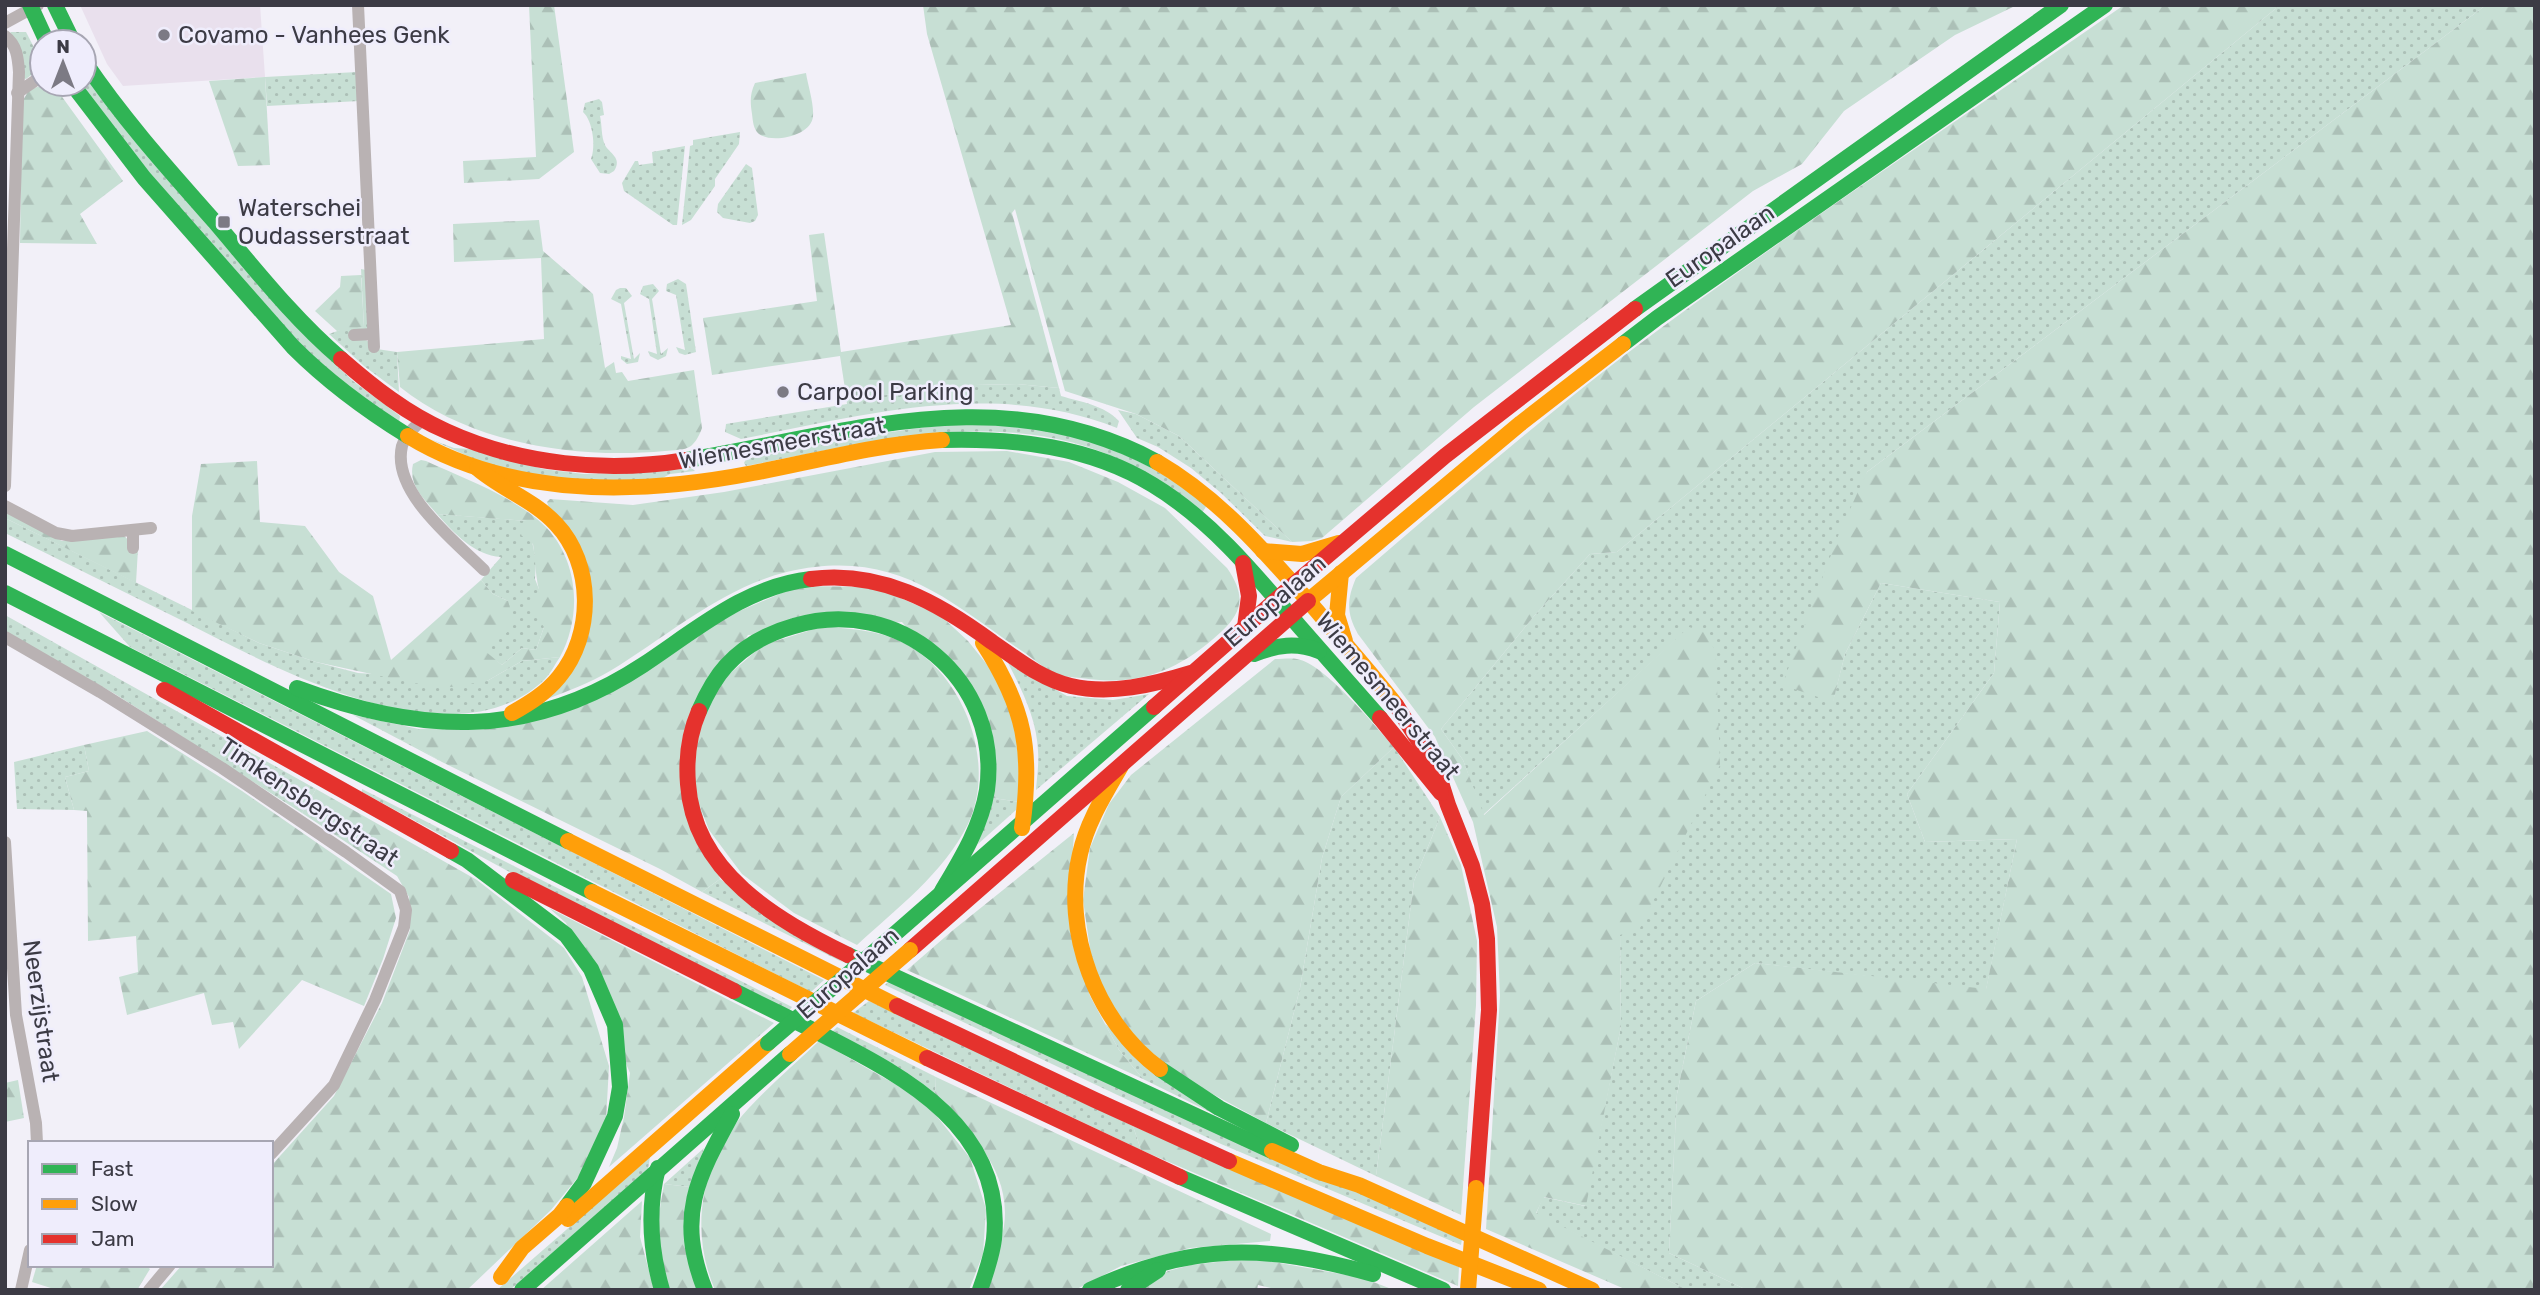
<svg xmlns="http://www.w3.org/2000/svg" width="2540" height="1295" font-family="Rubik,sans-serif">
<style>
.commercial{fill:#e9e0ed}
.green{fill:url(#green-dots)}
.forest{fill:url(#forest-firs)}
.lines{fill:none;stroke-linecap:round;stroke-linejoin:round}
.street{stroke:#b9b2b3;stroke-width:12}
.fast{stroke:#30b455;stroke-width:16}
.slow{stroke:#ff9f0a;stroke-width:16}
.jam{stroke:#e5322d;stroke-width:16}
.fast-bridge{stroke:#30b455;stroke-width:16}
.slow-bridge{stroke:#ff9f0a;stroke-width:16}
.poi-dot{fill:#7c7a84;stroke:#efedfc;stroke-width:2.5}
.labels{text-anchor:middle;stroke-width:5;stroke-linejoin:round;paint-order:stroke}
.poi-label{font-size:24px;fill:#3c3b45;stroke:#efedfc;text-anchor:start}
.street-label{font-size:24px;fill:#3c3b45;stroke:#efedfc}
</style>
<defs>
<pattern id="green-dots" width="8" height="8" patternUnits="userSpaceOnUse" patternTransform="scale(1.75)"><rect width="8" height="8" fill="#c7dfd4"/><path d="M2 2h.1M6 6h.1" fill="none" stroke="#acc0b7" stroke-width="1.8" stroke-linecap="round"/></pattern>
<pattern id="forest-firs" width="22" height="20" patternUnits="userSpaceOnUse" patternTransform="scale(1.75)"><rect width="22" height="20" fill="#c7dfd4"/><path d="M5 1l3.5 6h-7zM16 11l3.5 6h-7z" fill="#acc0b7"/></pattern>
</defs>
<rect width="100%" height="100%" fill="#f2f0f8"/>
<!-- commercial -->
<path class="commercial" d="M80 5H260L265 77 123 86 107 64Z"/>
<!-- green -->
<g class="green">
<path d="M2280 5H2486L1867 472 1833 701 1845 654 1881 583 2000 602 1994 673 1907 794 1925 842 2017 839 1986 990 1755 963 1696 1001 1677 1094 1669 1253 1747 1290H1687L1536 1214 1543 1197 1585 1206 1621 1026 1620 935 1689 628 1483 815 1463 760 1441 729 1535 615 1590 554 1617 552Z"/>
<path d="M11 32H26L42 63V67L26 79 23 78 9 34Z"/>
<path d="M357 72 359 101 267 106 265 77Z"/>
<path d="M84 73 304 335 353 381 400 416 399 422H394L332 375 289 333 191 223 113 129 80 84H84Z"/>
<path d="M599 99 602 102 604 115 600 116C602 124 601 137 605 145 609 153 623 158 614 171L609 174 600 173 591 159C596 147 593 121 583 112L585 103Z"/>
<path d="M740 132 739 144 715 179V186L691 220 682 225 690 146 693 145V140Z"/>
<path d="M685 146 677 225H673L624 191 622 183 635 161H638L639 165 653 163 652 152Z"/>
<path d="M746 164 752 168 758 215 755 221 750 223 723 218 717 212 718 204Z"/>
<path d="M361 269 366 270 369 324 364 339 369 342 370 348 397 352 399 392 364 366 329 334 343 329 364 327Z"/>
<path d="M678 279 686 284 696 352 685 355 679 353 676 347 685 350 676 295 666 291 667 284Z"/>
<path d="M653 284 659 291 652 299 661 354 668 348 666 356 658 360 650 356 648 351 657 354 649 299 640 294 643 286Z"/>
<path d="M620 288H626L632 296 624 303 634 359 640 353 638 362 627 364 621 359V356L631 359 621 304 611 299 616 290Z"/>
<path d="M1017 384 1059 388 1061 396C1081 402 1104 405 1119 421L1117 428C994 379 865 415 741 439L725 432 726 424 847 404 845 389 859 398 975 385Z"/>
<path d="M1118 410 1136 414 1179 436 1292 542 1265 536 1221 493 1191 468 1158 447 1137 438Z"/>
<path d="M984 423C1071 429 1138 451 1207 505L1202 513C1177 494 1154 476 1127 463 1008 403 868 443 746 466L744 463 746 459C825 443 903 426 984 423Z"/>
<path d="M430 439 454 448 470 449 543 469 584 474 648 472 692 468 695 471 670 474 657 481 581 482 544 477 481 462Z"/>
<path d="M437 514 528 521 536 561 535 579 542 597 544 627 536 650 522 648 502 665 484 652 508 601 493 594 481 580 501 557C474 555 455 534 437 514Z"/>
<path d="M5 518 259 643 316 662 358 673 487 681 522 661 560 657C555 664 551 673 545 679 454 768 272 666 181 620 122 591 64 562 5 533Z"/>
<path d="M99 612 824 980 811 992 130 647Z"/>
<path d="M5 615 316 789 302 813 115 694 5 632Z"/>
<path d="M1008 663 1067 696 1113 700 1149 694 1036 790C1037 777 1039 764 1038 751 1037 720 1022 690 1008 663Z"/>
<path d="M353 715 419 729 414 745 442 762Z"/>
<path d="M84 745 89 771 65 777 74 810 17 809 14 762Z"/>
<path d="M1394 747 1440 817 1414 881 1376 1176 1266 1123 1300 988 1322 858 1341 797Z"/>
<path d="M362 789 792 1007 787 1013 519 877 362 792Z"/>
<path d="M993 798 1019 802 1016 810 978 844Z"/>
<path d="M720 879 844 963 702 892Z"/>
<path d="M890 980 1462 1239 1461 1245 1221 1144 885 985Z"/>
<path d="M869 1001 1133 1126 1141 1150 853 1013Z"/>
<path d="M1105 1024 1218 1116 1143 1079 1119 1050Z"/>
<path d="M837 1027 936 1077 935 1095 831 1033Z"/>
<path d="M704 1148 690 1187 664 1184Z"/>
<path d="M650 1157 648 1169 510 1290H497Z"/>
</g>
<!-- forest -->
<g class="forest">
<path d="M529 5H554L574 152 539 179 464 183 463 161 536 157Z"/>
<path d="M923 5H2017L1955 35 1844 111 1802 164 1753 191 1474 407 1322 538 1312 541 1292 542 1179 436 1136 414 1065 391 1015 209 1012 213 1059 388 1017 384 975 385 859 398 845 389 840 356 712 375 703 318 817 301 809 235 824 233 841 352 1011 325 927 34Z"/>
<path d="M2124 5H2280L1617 552 1590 554 1535 615 1441 729 1463 760 1484 815 1689 627 1710 634 1716 660 1720 765 1640 928 1620 935 1621 1026 1586 1206 1544 1197 1536 1213 1687 1290H1627L1486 1229 1500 996 1497 927 1473 822 1435 737 1358 634C1346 613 1347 599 1356 578 1443 503 1530 428 1621 358 1784 235 1956 122 2124 5Z"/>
<path d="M2486 5H2535V1290H1747L1669 1253 1677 1094 1696 1001 1755 963 1986 989 2017 839 1925 842 1907 794 1994 673 2000 602 1881 583 1845 654 1833 702 1782 685 1840 531 1867 472Z"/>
<path d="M806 73C808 86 814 103 813 116 812 136 772 144 759 134 753 129 753 121 752 114 750 101 750 94 755 83Z"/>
<path d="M265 77 270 165 238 166 209 81Z"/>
<path d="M40 86 52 88 60 94 123 181 80 214 97 244 20 243 22 102 29 90Z"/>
<path d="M539 220 543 251 593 294 605 368 614 362 616 373 622 372 628 381 694 370 702 428C700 434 696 442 691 446 684 451 673 450 665 451 609 456 554 452 500 437 465 427 428 410 400 387L397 352 544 339 541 258 454 262 453 224Z"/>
<path d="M361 275 364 327 337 331 315 311 340 287 341 276Z"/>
<path d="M1007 451 1069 462 1118 482 1165 508 1227 568C1245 594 1244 611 1221 632 1179 671 1138 687 1081 678 1073 677 1063 677 1055 674 1042 667 1029 655 1016 647 950 601 901 557 815 567 735 575 676 631 610 671 590 683 568 691 547 699L591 609 549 508 547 502 550 499 633 505 724 492 935 452Z"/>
<path d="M421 460 426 461C463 478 505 493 537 519 578 552 584 612 560 657L522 661 487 681 451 687 413 683 316 662 259 643 192 611V516L201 464 257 461 260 522 305 526 339 572 373 596 391 660 481 580 493 594 508 601 512 614V628L485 651 502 665 522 648 536 650 544 627 528 605 541 597C535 579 536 563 533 544L521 535 527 521 437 514C424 499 408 485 413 464Z"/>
<path d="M5 512 62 541 122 534 138 549 136 583 5 518Z"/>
<path d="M798 586 876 587 941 616 968 641 997 677 1018 728 1019 802 993 798 990 728 902 622 748 635 683 743 720 879 702 892 660 869 442 762 413 745 409 740 412 734 419 729 526 723 714 622Z"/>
<path d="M821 627C847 628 876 630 900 641 962 670 998 761 968 824 944 873 896 909 857 945L794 913 742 874 709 830 698 801 694 778 697 736 720 682 763 645Z"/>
<path d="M1275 659C1282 659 1291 658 1297 659 1325 664 1374 725 1394 747L1341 797 1322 858 1300 988 1266 1123 1174 1073 1120 1023 1093 969 1083 900 1090 848 1109 804 1131 775Z"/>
<path d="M147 731 242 791 391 894 396 918 383 959 364 1006 302 980 239 1049 233 1022 212 1025 204 993 127 1015 119 977 138 972 136 936 88 941 87 811 74 810 65 777 89 771 84 745Z"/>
<path d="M316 789 477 880 564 948 582 977 609 1066 606 1120 579 1176 551 1210 467 1290H160L182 1265H271V1166L334 1096 382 1003 410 930 409 897 397 876 302 813Z"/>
<path d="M1440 817 1461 865 1477 941 1476 1005 1461 1215 1376 1176 1414 881Z"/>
<path d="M1074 833 1069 906 1090 996 1119 1050 1143 1079 907 970 952 931Z"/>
<path d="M549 908 774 1023 609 1167 617 1148 624 1117 630 1073 566 923Z"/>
<path d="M819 1041 911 1093 935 1114 970 1158 986 1209 983 1254 969 1290H715C688 1228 702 1158 748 1109 770 1085 795 1064 819 1041Z"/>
<path d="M936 1077 1271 1234 1270 1241 1190 1248 1121 1266 1075 1290H988C993 1269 1000 1247 1004 1226 1012 1170 969 1131 935 1095Z"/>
<path d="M18 1080 24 1118 5 1122V1083Z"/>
<path d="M1133 1126 1459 1267 1458 1286 1141 1150Z"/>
<path d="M664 1184 690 1187 696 1290H667L656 1232Z"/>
<path d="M642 1201 640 1237 654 1290H541Z"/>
<path d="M1252 1258 1363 1278 1394 1290H1279L1258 1285 1257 1290H1141L1168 1271 1191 1265Z"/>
<path d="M37 1265H145L150 1269 137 1290H57L32 1282Z"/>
</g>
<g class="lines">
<!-- street -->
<g class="street">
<path d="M358 5 374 347"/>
<path d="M5 23 38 5"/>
<path d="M5 36C17 45 18 58 19 72L5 486"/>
<path d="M17 93 42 76"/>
<path d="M354 335 373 334"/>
<path d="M422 420C414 428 405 435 402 446 391 492 455 541 484 570"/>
<path d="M5 506 56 533 72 536 151 528"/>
<path d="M133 530V548"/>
<path d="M5 637 100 692 222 768 346 852 400 891 406 910 404 927 375 1000 334 1085 271 1154"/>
<path d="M5 842 16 1015 36 1123 37 1143"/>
<path d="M21 1290 30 1250"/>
<path d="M149 1290 170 1265"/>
</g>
<!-- fast -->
<g class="fast">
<path d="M30 5 47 42"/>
<path d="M55 5 73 42"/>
<path d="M84 61C123 119 169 170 215 222 255 269 294 319 341 359"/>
<path d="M72 84 144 178 293 347C328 382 366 410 408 436"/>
<path d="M1635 309 2061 5"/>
<path d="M1623 344 1657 318 2105 5"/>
<path d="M942 440C1014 438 1090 446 1153 485 1211 520 1256 575 1299 626 1326 657 1353 687 1380 718"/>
<path d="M687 460C850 433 1001 378 1157 462"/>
<path d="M5 554 568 841"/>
<path d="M5 593 592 892"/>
<path d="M1254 654C1277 645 1296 642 1319 651"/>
<path d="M297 688C420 734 529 740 643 665 696 630 746 586 811 579"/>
<path d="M699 711C706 695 714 679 726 666 744 646 769 633 794 626 898 594 1002 680 987 790 981 827 961 859 942 891"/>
<path d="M451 851 467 860 566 935 591 969 615 1025 620 1087 615 1116 584 1183 567 1206"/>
<path d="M889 939 1154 707"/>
<path d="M848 955 1272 1151"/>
<path d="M734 991C764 1006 795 1021 825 1036 906 1077 1005 1130 994 1239 992 1256 986 1273 980 1290"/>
<path d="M1160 1069 1219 1108 1291 1145"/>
<path d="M658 1168C647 1210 650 1249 662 1290"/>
<path d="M1180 1177 1443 1290"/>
<path d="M522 1290 790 1054"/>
<path d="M705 1290C676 1216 697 1178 732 1114"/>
<path d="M1090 1290C1193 1242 1265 1244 1373 1274"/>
<path d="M1128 1290 1158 1270"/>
</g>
<!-- slow -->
<g class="slow">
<path d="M408 436C511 499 639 495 753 473 816 461 878 444 942 440"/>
<path d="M1157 462C1221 499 1269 556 1317 611 1343 642 1371 673 1396 705"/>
<path d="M477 468C501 489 534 500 556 524 594 564 594 635 559 677 546 693 530 703 512 713"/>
<path d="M1263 551 1302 554 1339 543"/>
<path d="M1341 573 1337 615 1345 641"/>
<path d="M1308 601 1521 423 1623 344"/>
<path d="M983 643C1025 708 1033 751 1022 828"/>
<path d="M1121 766C1105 794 1087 822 1080 854 1062 931 1096 1022 1160 1069"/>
<path d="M568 841 897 1006"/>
<path d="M592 892 927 1058"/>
<path d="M1272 1151 1319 1172 1359 1185 1592 1290"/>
<path d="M1229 1161 1427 1246 1539 1290"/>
<path d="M568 1219 768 1043"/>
<path d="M501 1277 522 1248 560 1215 567 1206"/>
</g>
<!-- jam -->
<g class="jam">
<path d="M341 359C373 387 407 414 446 431 520 465 607 473 687 460"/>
<path d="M1243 563 1249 596 1245 627"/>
<path d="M811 579C880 570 938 602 992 642 1017 659 1041 679 1071 686 1111 695 1152 685 1191 673"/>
<path d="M1293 585 1445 456 1635 309"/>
<path d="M164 690 451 851"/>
<path d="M1396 705 1437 770 1448 805 1472 866 1482 904 1487 939 1489 1010 1476 1188"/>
<path d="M1154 707 1293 585"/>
<path d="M699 711C689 734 686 759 688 784 694 873 777 920 848 955"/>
<path d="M1380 718 1441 793"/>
<path d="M513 880 734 991"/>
<path d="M910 950 1308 601"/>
<path d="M897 1006 1095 1100 1229 1161"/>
<path d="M927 1058 1180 1177"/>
</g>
<!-- fast-bridge -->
<path class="fast-bridge" d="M768 1043 889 939"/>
<!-- slow-bridge -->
<g class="slow-bridge">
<path d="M790 1054 910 950"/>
<path d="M1468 1290 1476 1188"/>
</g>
</g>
<!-- markers -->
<g class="poi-dot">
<circle cx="164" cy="35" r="7"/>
<rect x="217" y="215" width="14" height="14" rx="3.5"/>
<circle cx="783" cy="392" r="7"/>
</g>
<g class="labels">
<!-- poi labels -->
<g class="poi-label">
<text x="178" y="43">Covamo - Vanhees Genk</text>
<text x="238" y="216">Waterschei<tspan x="238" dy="28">Oudasserstraat</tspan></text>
<text x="797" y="400">Carpool Parking</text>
</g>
<!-- street labels -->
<g class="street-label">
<text transform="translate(1720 246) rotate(-35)" y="8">Europalaan</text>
<text transform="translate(782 443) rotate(-10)" y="8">Wiemesmeerstraat</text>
<text transform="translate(1275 601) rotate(-41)" y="8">Europalaan</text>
<text transform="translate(1388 696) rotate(50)" y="8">Wiemesmeerstraat</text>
<text transform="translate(309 802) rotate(34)" y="8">Timkensbergstraat</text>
<text transform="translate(848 973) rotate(-41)" y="8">Europalaan</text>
<text transform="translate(41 1011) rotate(82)" y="8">Neerzijstraat</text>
</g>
</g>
<!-- border -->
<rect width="2540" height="1295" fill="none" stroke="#3c3b45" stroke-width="14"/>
<!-- legend -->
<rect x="28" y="1141" width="245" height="126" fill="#efedfc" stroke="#a7a6b3" stroke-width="2"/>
<rect x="42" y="1164" width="35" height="10" fill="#30b455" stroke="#a7a6b3" stroke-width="2"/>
<text x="91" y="1176" font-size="21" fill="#3c3b45">Fast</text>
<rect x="42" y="1199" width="35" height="10" fill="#ff9f0a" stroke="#a7a6b3" stroke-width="2"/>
<text x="91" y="1211" font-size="21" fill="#3c3b45">Slow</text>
<rect x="42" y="1234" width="35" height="10" fill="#e5322d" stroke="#a7a6b3" stroke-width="2"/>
<text x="91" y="1246" font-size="21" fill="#3c3b45">Jam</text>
<!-- north arrow -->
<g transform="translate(63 63)"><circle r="33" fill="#efedfc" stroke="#a7a6b3" stroke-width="2"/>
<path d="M0-5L12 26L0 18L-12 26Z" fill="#7c7a84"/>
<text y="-10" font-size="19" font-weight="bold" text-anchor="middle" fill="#3c3b45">N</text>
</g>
</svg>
